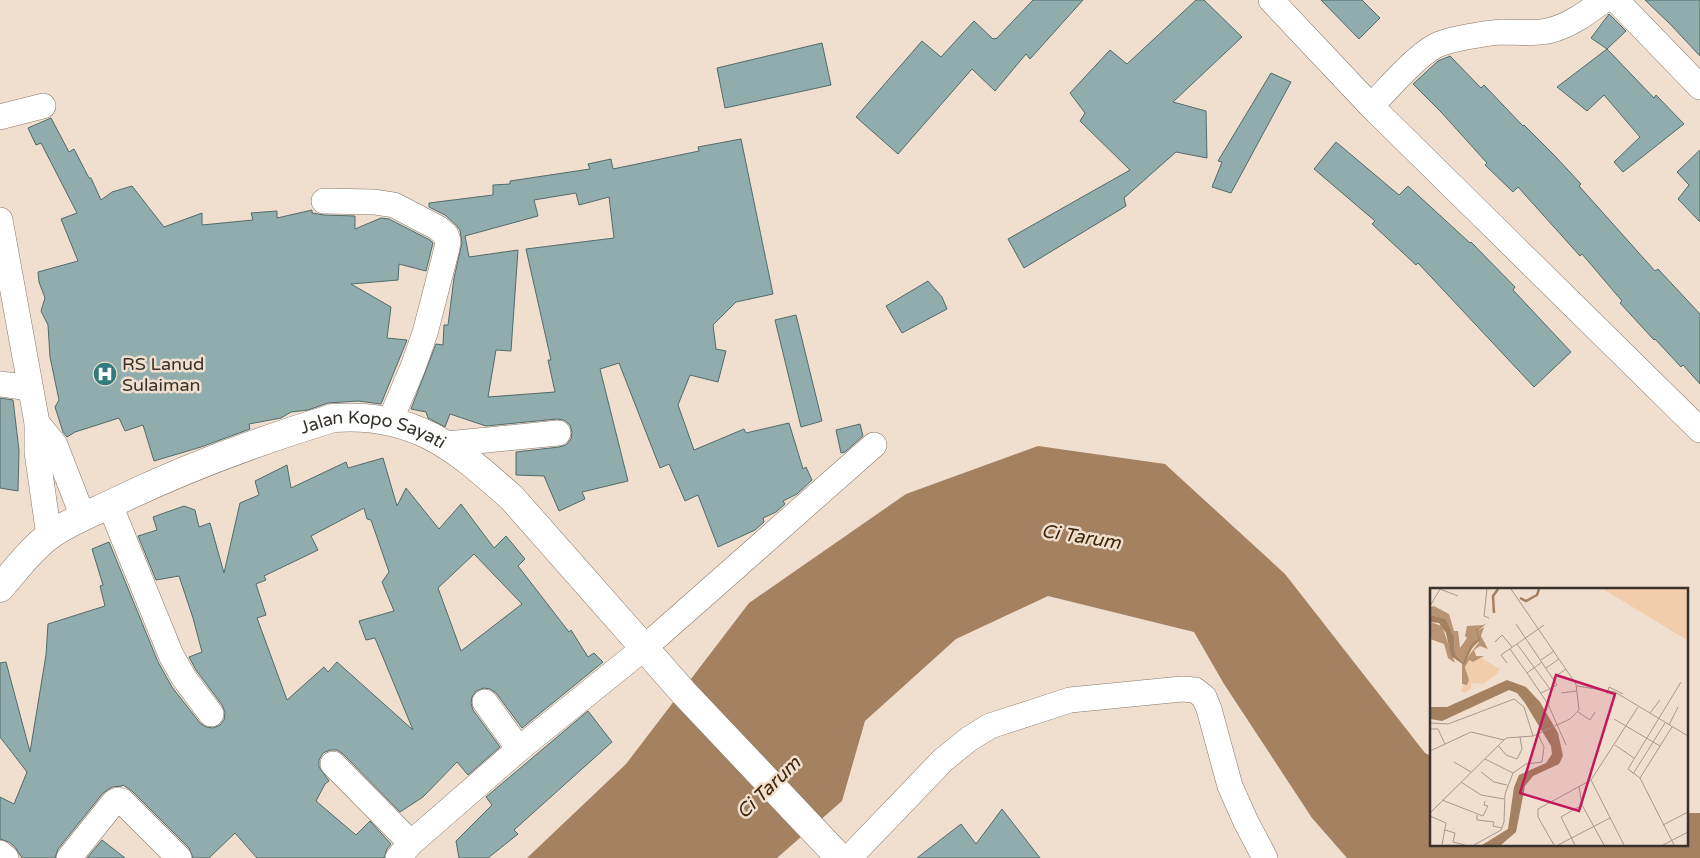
<svg xmlns="http://www.w3.org/2000/svg" width="1700" height="858" font-family="'Varela Round',sans-serif">
<style>
.water{fill:#a48161}
.building{fill:#91acac;stroke:#526b6b;fill-rule:evenodd}
.lines{fill:none;stroke-linecap:round;stroke-linejoin:round}
.minor-casing{stroke:#877768;stroke-width:26}
.primary-casing{stroke:#877768;stroke-width:29}
.minor{stroke:#fff;stroke-width:25}
.primary{stroke:#fff;stroke-width:28}
.labels{text-anchor:middle;stroke-width:5;stroke-linejoin:round;paint-order:stroke}
.poi-label{font-size:18px;fill:#39322c;stroke:#f0dece;text-anchor:start}
.street-label{font-size:18px;fill:#39322c;stroke:#f0dece}
.water-label{font-size:19px;font-style:italic;fill:#3e2409;stroke:#f0dece}
.inset-river{fill:none;stroke:#a48161;stroke-width:2.5}
.inset-road{fill:none;stroke:#a7998d;stroke-width:1}
.view{fill:#c2185b;fill-opacity:0.15;stroke:#c2185b;stroke-width:2.5}
.inset-edge{fill:none;stroke:#39322c;stroke-width:2.5}
</style>
<rect width="100%" height="100%" fill="#f0dece"/>
<!-- water -->
<path class="water" d="M1038 446 1165 464 1285 574 1425 753 1431 756V844H1686V813H1700V858H1347L1312 818 1224 684 1194 632 1048 596 956 639 865 721 842 801 777 858H527L626 764 749 603 906 494Z"/>
<!-- building -->
<g class="building">
<path d="M1033 0H1083L1030 59 1026 54 995 91 972 69 898 154 856 117 922 41 941 57 974 21 993 39 995 38 996 39Z"/>
<path d="M1196 0H1204L1242 37 1173 102 1206 111 1207 158 1176 152 1124 198 1126 206 1024 268 1008 239 1130 170 1080 121 1085 113 1070 93 1110 50 1127 64Z"/>
<path d="M1321 0H1362L1380 18 1359 39Z"/>
<path d="M1645 0H1700V56L1671 25Z"/>
<path d="M1609 14 1626 31 1607 49 1591 38Z"/>
<path d="M822 43 831 85 725 108 717 68Z"/>
<path d="M1607 49 1654 98 1656 95 1684 124 1623 172 1614 162 1640 137 1604 95 1587 111 1557 87Z"/>
<path d="M1450 56 1481 88 1484 85 1523 126 1524 125 1554 155 1581 184 1579 186 1655 271 1658 269 1700 314V384L1683 365 1681 367 1655 339 1654 340 1620 303 1622 301 1582 254 1580 256 1518 187 1513 192 1485 165 1487 163 1441 112 1413 84 1438 61Z"/>
<path d="M1271 73 1291 82 1231 193 1212 187 1222 162 1218 161Z"/>
<path d="M51 118 69 152 74 149 89 178H91L101 200 112 192 132 186 164 227 202 213V225L253 220 251 213 277 211V218L312 210V213L324 215 355 216V229L381 218 389 219 430 240 433 243 426 271 399 264 398 280 351 284 391 307 387 338 407 340 381 404 358 401 328 403 308 410 291 412 281 418 249 424 250 429 201 447 154 461 143 425 125 431 119 418 75 432 67 437 63 432 55 407 59 400 50 357 48 325 41 311 45 298 39 282 38 272 78 261 61 219 77 213 41 143 36 145 28 128Z"/>
<path d="M741 139 773 294 736 302 713 325 716 349 726 351 718 382 690 375 678 405 694 450 744 429 746 433 789 423 803 469 806 467 812 480 797 494 783 501 785 504 776 512 763 518 764 522 755 530 718 547 698 495 685 501 669 464 660 468 619 363 600 369 628 481 582 492 585 499 559 511 544 476 516 475V452L559 447 566 445 571 439 572 432 570 425 564 420 557 419 486 426 450 414 445 427 428 418 426 412 411 409 436 344 443 345 444 325H448L454 278 462 243 460 230 456 225 445 215 429 207V203L493 195V185L510 184V181L590 169 588 164 611 159 613 169 699 151 698 147ZM576 193 579 205 609 197 614 238 526 249 551 360H548L555 392 488 397 496 350 511 351 518 250 469 257 465 236 538 216 534 200Z"/>
<path d="M1336 142 1399 195 1408 186 1470 243 1471 242 1515 287 1513 290 1571 352 1534 387 1418 263 1416 265 1372 224 1375 221 1314 169Z"/>
<path d="M1700 150V222L1678 199 1689 185 1677 172Z"/>
<path d="M928 281 942 297 947 309 902 333 886 306Z"/>
<path d="M796 315 822 421 801 427 775 320Z"/>
<path d="M0 398 13 400 19 450 18 491 0 488Z"/>
<path d="M860 424 863 436 845 452 841 453 836 430Z"/>
<path d="M383 458 397 506 406 488 439 529 461 504 494 548 506 536 525 559 518 566 569 632 571 630 588 657 594 653 603 662 522 728 496 693 490 689 484 688 476 691 472 697 471 703 473 710 500 747 468 775 457 762 423 797 400 812 343 754 337 750H330L323 753 319 760V767L329 781 325 784 316 801 356 835 370 821 391 844 387 849 384 858H257L235 833 209 858H193L189 848 132 791 123 785 122 786 112 787 103 793 58 849 55 858H22L15 847 9 842 0 839V797L14 804 27 772 0 737V663L6 662 30 752 46 655 48 624 105 606 100 586 103 585 92 549 109 542 158 662 172 687 200 723 206 727 213 728 220 725 224 720 225 712 222 705 196 670 189 657 202 652 193 618 179 576 156 580 138 536 157 530 153 517 184 506 195 510 199 527 210 523 224 573 240 503 259 495 255 481 287 465 291 488 346 462 348 468ZM364 508 367 519 371 520 389 572 382 582 394 611 359 621 366 640 375 638 413 730 337 662 328 672 324 667 287 700 257 618 266 615 256 584 266 580 264 576 318 550 311 536ZM474 554 522 604 461 651 438 588Z"/>
<path d="M588 711 612 742 514 830 518 834 488 858H459L456 841 492 805 486 797Z"/>
<path d="M1002 809 1040 858H917L961 824 976 844Z"/>
<path d="M102 840 125 858H87Z"/>
</g>
<g class="lines">
<!-- minor casing -->
<g class="minor-casing">
<g id="minor">
<path d="M1271 0 1371 106 1700 430"/>
<path d="M1616 0 1700 87"/>
<path d="M1371 106C1389 88 1414 58 1435 46 1448 39 1487 33 1502 32 1517 32 1533 34 1548 31 1569 26 1587 13 1604 0"/>
<path d="M0 117 43 106"/>
<path d="M324 201 374 202 394 205 438 228 446 235 448 241 447 248 425 333 413 367 390 421"/>
<path d="M0 220 37 423V452L49 536"/>
<path d="M0 384 30 388"/>
<path d="M37 423 55 445 83 517"/>
<path d="M447 444 558 433"/>
<path d="M110 505 171 655 184 678 211 714"/>
<path d="M485 702 519 749"/>
<path d="M333 764 411 843"/>
<path d="M0 853 6 858"/>
<path d="M69 858 114 802 118 800 122 801 179 858"/>
<path d="M398 858 411 843 519 749 644 648 874 445"/>
<path d="M849 858 943 760 969 739 990 726 1070 700 1182 689 1195 690 1204 697 1209 709 1230 786 1246 822 1265 858"/>
</g>
</g>
<!-- primary casing -->
<g class="primary-casing">
<g id="primary">
<path id="s1" d="M0 588C15 571 30 550 49 536 68 522 92 513 113 503 183 469 258 441 333 418 414 412 455 447 512 498L684 693 840 858"/>
</g>
</g>
<!-- minor -->
<use href="#minor" class="minor"/>
<!-- primary -->
<use href="#primary" class="primary"/>
</g>
<!-- icons -->
<defs>
<g id="hospital-disc" transform="scale(1.25)"><circle r="9.5" fill="#327b7d" stroke="#f0dece"/><path d="M-5-5h3v3.5h4V-5h3V5h-3V1.5h-4V5h-3Z" fill="#fff"/></g>
</defs>
<g fill-rule="evenodd">
<use href="#hospital-disc" x="105" y="374"/>
</g>
<g class="labels">
<!-- poi labels -->
<g class="poi-label">
<text x="122" y="370">RS Lanud<tspan x="122" dy="21">Sulaiman</tspan></text>
</g>
<!-- street labels -->
<g class="street-label">
<text dy="6" stroke="none"><textPath href="#s1" startOffset="421">Jalan Kopo Sayati</textPath></text>
</g>
<!-- water labels -->
<g class="water-label">
<text transform="translate(1081 536) rotate(9)" y="7">Ci Tarum</text>
<text transform="translate(768 787) rotate(-44)" y="7">Ci Tarum</text>
</g>
</g>
<!-- overview -->
<g transform="translate(1430 588)">
<rect width="258" height="258" fill="#f0dece"/>
<path d="M173 1H257V52L242 43ZM51 70 70 81 67 86 53 96 41 95V100L34 105 31 103 38 88 35 79 39 71 43 74Z" fill="#f2cdab"/>
<path d="M4 18 19 26 24 43H28L30 60 37 50 35 48 37 38 54 37 47 40 48 51 33 74 25 66 24 48 16 31 0 27 1 19ZM0 34 12 38 25 75 18 70 14 56 0 51ZM54 39 51 48 58 61 50 58 44 62 46 68H54L43 74 39 72 35 79 39 92 37 97 32 96V77L49 54 47 43Z" fill="#b89474"/>
<path d="M1 27 16 31 24 48 25 66 33 74 41 57 48 51 46 41 57 35 47 43 50 52 42 60 34 77 21 68 16 45 9 35 0 34ZM77 92 96 99 110 114 128 145 133 168 129 176 103 188 95 198 86 244 71 257H52L78 241 84 199 89 187 116 175 122 166 121 158 95 115 87 105 79 102 12 133 0 131V119H17Z" fill="#a48161"/>
<path class="inset-river" d="M90 10 96 13 107 7 109 1M64 25 63 8 68 1"/>
<path class="inset-road" d="M10 1 28 8M57 1 54 28 59 30M0 18 10 1M86 36 127 97 111 105M65 54 72 47 82 59M87 56 120 101M80 61 97 85 112 74M111 72 124 63M77 75 71 67 114 37M116 80 129 71M97 85 118 116 136 157M123 90 136 81M147 98 185 104 258 148M131 105 147 103M177 106 179 99 193 106M148 124 160 132 165 124M220 125 230 112M184 131 230 158M0 135 18 136 84 111 94 119 103 148M239 137 248 119M0 141H8L15 156M68 157 76 167 87 171 92 161 90 149M185 157 204 170M0 163 41 144 74 152M55 171 83 185M24 174 41 184M51 184 64 194 77 197M203 186 235 135M210 190 242 139M31 194 51 207 74 211M149 198 152 217M12 212 53 228 58 218 54 217 55 213M0 225 76 150 103 148 140 131 149 122 146 96 81 1M47 227V232L64 234 63 238 72 240M0 228 16 235 12 257M233 237 258 224M15 242 25 245 23 254 35 257M44 257 71 242 74 234 75 206 83 185 96 176 112 174 114 159 108 146M124 257 108 229V221L161 192M128 257 180 230M145 257 131 229 152 217 174 257M194 257 161 192 208 119M233 257 258 244M244 257 210 190 198 181 251 94"/>
<path class="view" d="M126 87 185 106 149 223 90 205Z"/>
<rect width="258" height="258" class="inset-edge"/>
</g>
</svg>
